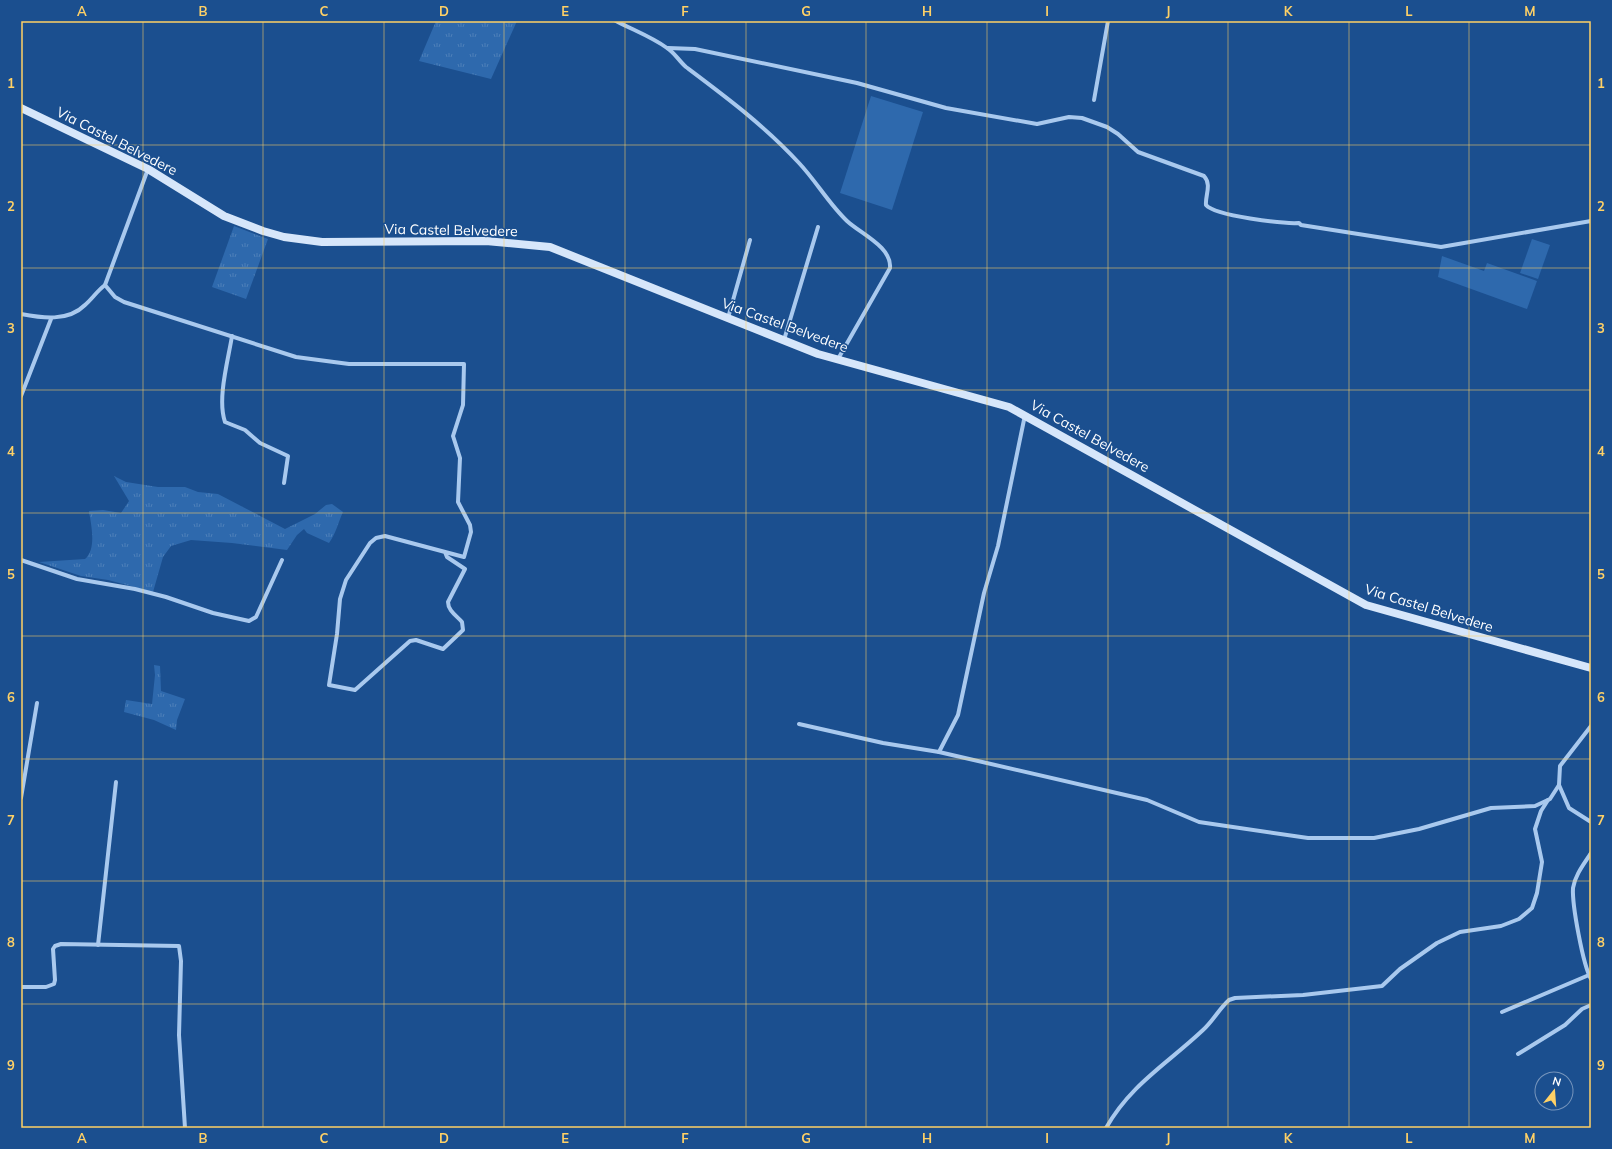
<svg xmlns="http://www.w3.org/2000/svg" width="1612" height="1149" font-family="Mulish,sans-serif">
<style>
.grass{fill:url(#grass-tufts)}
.pitch{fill:#2e69ad}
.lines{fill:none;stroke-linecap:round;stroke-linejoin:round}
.street{stroke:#a9c9ee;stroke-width:4}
.secondary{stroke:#d6e6fa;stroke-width:8}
.grid{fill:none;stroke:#ffd166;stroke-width:1;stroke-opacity:0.55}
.labels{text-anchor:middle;stroke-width:3;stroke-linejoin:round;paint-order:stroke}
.street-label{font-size:14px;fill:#fff;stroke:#1b4f8f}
.neatline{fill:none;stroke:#ffd166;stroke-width:1.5}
.grid-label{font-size:13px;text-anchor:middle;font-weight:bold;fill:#ffd166}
</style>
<defs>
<pattern id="grass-tufts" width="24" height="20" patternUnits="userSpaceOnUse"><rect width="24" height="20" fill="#2e69ad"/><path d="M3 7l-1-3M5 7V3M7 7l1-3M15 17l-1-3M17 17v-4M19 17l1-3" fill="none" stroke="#4d80b9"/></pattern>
</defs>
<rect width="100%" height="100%" fill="#1b4f8f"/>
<!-- grass -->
<g class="grass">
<path d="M436 21H517L491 79 419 61Z"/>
<path d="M234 226 268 239 246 299 212 287Z"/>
<path d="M114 476 126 482 158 487H185L198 492 218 494 285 529 315 514 326 505 332 504 343 512C338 523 336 533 329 543L307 533 304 529 297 535 287 550 232 543 191 540 171 546 163 557 153 592 108 580 81 576 39 562 85 559C97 549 91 524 89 511L103 510 121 513 129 501Z"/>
<path d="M154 665 160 666 161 691 185 699 177 720 176 730 154 720 124 712 126 700 152 704 155 675Z"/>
</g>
<!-- pitch -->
<g class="pitch">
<path d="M871 96 923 112 892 210 840 193Z"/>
<path d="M1532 239 1550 245 1538 279 1520 273Z"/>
<path d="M1442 256 1484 271 1487 263 1537 281 1527 309 1438 277Z"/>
</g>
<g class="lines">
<!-- street -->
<g class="street">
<path d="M616 21C633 30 652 37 667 48 674 52 679 61 686 67 726 97 765 126 799 163 816 181 829 204 847 221 861 234 892 247 890 268L838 359"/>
<path d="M668 48 695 49 857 83 946 108 1037 124 1069 117 1082 118 1107 127 1118 134 1138 152 1204 176C1212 185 1205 195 1206 205 1215 216 1284 224 1299 223L1301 225 1441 247 1591 221"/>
<path d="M1094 100 1108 21"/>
<path d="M148 169 105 285 115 297 124 302 296 357 349 364H464L463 405 453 436 460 458 458 502 470 525 471 532 464 557 385 536 376 538 370 543 346 580 340 599 337 634 329 685 355 690 410 641 416 640 443 649 463 630 462 622C457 616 448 611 448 602L465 569 447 557 445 552"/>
<path d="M21 314C42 318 68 322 85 305 92 299 97 291 105 285"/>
<path d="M728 318 750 240"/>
<path d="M232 336C228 361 217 399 225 422L245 430 260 443 288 456 284 483"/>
<path d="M784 340 818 227"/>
<path d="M21 396 51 319"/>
<path d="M21 560 77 579 135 589 166 597 213 613 249 621 256 617 282 560"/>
<path d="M799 724 883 743 939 752 1147 800 1199 822 1308 838H1374L1419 829 1491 808 1535 806 1550 799 1559 785"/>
<path d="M1591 726 1560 766 1559 785 1569 808 1591 822"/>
<path d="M939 752 958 715 984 593 998 546 1025 415"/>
<path d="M21 798 37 703"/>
<path d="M1591 853C1584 864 1575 875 1573 888 1572 905 1583 965 1591 979"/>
<path d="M98 945 116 782"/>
<path d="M21 987H46L54 984 55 980 53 949 55 946 61 944 179 946 181 961 179 1035 185 1128"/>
<path d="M1502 1012 1589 975"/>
<path d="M1518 1054 1565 1025 1582 1009 1591 1005"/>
<path d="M1106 1128C1131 1084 1167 1064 1203 1030 1213 1021 1219 1009 1229 1000L1235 998 1303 995 1382 986 1400 969 1437 943 1460 932 1501 926 1519 919 1532 908 1537 893 1542 862 1535 829 1541 811 1548 800"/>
</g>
<!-- secondary -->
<path class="secondary" d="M21 108 148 169 224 216 263 231 284 237 322 242 486 241 550 247 818 354 1009 407 1366 605 1591 668"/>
</g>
<!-- grid -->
<path class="grid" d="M143 21V1128M263 21V1128M384 21V1128M504 21V1128M625 21V1128M746 21V1128M866 21V1128M987 21V1128M1108 21V1128M1228 21V1128M1349 21V1128M1469 21V1128M21 145H1591M21 268H1591M21 390H1591M21 513H1591M21 636H1591M21 759H1591M21 881H1591M21 1004H1591"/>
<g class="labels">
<!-- street labels -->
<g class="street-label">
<text transform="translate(117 141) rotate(27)" y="5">Via Castel Belvedere</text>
<text transform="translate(451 230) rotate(1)" y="5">Via Castel Belvedere</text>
<text transform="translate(785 325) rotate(20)" y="5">Via Castel Belvedere</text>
<text transform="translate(1090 436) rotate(29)" y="5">Via Castel Belvedere</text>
<text transform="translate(1429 608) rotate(17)" y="5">Via Castel Belvedere</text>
</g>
</g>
<!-- border -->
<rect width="1612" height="1149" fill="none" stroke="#1b4f8f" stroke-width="44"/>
<!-- north arrow -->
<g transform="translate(1554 1091) rotate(17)"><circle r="19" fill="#1b4f8f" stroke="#7695bc"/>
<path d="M0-3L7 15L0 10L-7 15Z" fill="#ffd166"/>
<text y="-6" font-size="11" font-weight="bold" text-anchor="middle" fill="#ffffff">N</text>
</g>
<rect x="22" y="22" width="1568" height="1105" class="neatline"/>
<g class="grid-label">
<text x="82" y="16">A</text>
<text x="203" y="16">B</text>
<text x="324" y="16">C</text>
<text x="444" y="16">D</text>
<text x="565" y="16">E</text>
<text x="685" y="16">F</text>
<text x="806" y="16">G</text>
<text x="927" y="16">H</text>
<text x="1047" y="16">I</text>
<text x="1168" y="16">J</text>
<text x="1288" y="16">K</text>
<text x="1409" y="16">L</text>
<text x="1530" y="16">M</text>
<text x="11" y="88">1</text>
<text x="1601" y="88">1</text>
<text x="11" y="211">2</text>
<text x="1601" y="211">2</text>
<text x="11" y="333">3</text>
<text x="1601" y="333">3</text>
<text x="11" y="456">4</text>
<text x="1601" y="456">4</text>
<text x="11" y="579">5</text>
<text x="1601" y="579">5</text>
<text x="11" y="702">6</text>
<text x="1601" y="702">6</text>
<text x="11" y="825">7</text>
<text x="1601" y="825">7</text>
<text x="11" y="947">8</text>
<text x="1601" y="947">8</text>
<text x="11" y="1070">9</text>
<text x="1601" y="1070">9</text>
<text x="82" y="1143">A</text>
<text x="203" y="1143">B</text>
<text x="324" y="1143">C</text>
<text x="444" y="1143">D</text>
<text x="565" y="1143">E</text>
<text x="685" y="1143">F</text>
<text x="806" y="1143">G</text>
<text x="927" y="1143">H</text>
<text x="1047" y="1143">I</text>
<text x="1168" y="1143">J</text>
<text x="1288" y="1143">K</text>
<text x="1409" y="1143">L</text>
<text x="1530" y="1143">M</text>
</g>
</svg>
